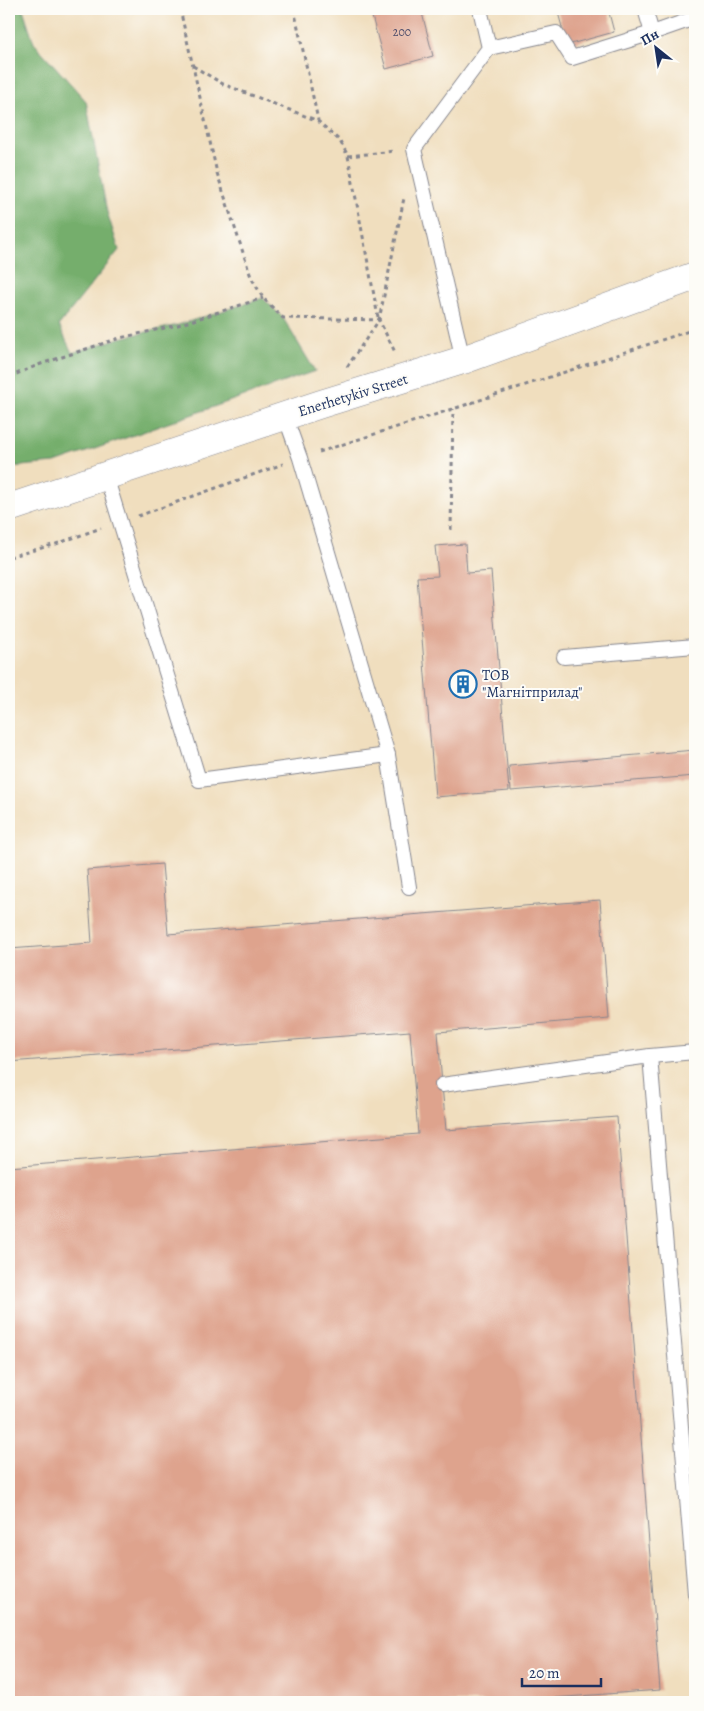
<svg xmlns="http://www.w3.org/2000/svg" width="704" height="1711" font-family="Alegreya,serif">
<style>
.forest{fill:#75ae6c;stroke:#486e65}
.building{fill:#dea38d}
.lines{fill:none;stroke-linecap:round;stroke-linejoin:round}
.lane-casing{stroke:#86868e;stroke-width:16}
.secondary-casing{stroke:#86868e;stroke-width:29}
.path{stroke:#86868e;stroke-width:3;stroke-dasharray:4 4;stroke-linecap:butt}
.lane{stroke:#fff;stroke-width:14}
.secondary{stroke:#fff;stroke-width:28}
.labels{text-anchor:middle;stroke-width:4;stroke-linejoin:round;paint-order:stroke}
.number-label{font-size:12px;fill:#4c4c6a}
.street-label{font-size:15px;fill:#1b2f5e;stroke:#fdfcf7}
.poi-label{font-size:15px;fill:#1b2f5e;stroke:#fdfcf7;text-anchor:start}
</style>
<rect width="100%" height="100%" fill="#fdfcf7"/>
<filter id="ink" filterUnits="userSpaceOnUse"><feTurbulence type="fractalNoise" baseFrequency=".02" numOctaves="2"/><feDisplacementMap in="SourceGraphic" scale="10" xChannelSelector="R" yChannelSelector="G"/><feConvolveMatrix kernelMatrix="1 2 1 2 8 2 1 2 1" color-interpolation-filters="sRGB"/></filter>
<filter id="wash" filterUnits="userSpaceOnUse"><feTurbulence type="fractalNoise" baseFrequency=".0096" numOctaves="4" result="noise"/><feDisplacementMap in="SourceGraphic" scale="20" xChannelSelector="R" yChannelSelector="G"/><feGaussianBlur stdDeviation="1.12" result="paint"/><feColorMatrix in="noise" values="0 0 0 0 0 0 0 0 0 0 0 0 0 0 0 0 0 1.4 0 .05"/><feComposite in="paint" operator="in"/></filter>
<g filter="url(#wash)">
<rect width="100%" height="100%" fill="#f0debe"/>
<!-- forest -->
<path class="forest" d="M9 9H23L34 43 86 101 107 212 119 250 59 325 72 353 120 338 178 325 263 298 283 318 315 371 55 463 9 467Z"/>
<g id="blocks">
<!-- building -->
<g class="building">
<path d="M370 9H421L433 56 386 69Z"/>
<path d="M557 9H608L614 32 567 45Z"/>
<path d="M465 544 467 573 491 571 509 791 435 797 417 577 438 576 435 546Z"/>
<path d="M695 750V776L511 791 509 766Z"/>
<path d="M162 864 168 934 600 900 609 1018 438 1032 442 1085 446 1130 617 1117 660 1690 499 1702H9V1167L418 1134 410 1031 9 1062V949L92 943 87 870Z"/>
</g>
</g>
</g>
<g filter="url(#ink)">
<use href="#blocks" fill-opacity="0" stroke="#86868e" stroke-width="1"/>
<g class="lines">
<!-- lane casing -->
<g class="lane-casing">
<g id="lane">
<path d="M645 9 652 33 695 18"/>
<path d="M489 48 556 33 572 58 652 33"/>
<path d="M463 360 414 149 489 48 480 9"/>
<path d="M285 416 300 458 388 755"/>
<path d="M106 476 199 780 388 755 409 887"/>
<path d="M564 657 695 646"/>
<path d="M650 1056 695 1052"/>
<path d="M442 1085 650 1056 695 1594"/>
</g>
</g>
<!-- secondary casing -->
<g class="secondary-casing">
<path id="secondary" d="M9 508 321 404 463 360 695 276"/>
</g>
<!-- path -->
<g class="path">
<path d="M180 9 217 173 251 277 263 298 283 318 379 320 395 352"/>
<path d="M294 9 318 120"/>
<path d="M193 66 223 84 318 121 340 141 348 156 378 317"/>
<path d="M348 156 395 151"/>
<path d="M691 331 695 350"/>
<path d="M347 367 379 320 404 198"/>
<path d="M9 377 41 364 120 338 178 325 263 298"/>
<path d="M319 452 453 409 695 329"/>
<path d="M138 516 283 464"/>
<path d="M451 530 453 409"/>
<path d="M9 557 56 544 101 528"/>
</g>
<!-- lane -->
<use href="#lane" class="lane"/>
<!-- secondary -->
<use href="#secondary" class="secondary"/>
</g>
</g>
<!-- icons -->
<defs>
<g id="building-ring" transform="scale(1.4375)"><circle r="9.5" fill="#fdfcf7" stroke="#1f6fb2" stroke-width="1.5"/><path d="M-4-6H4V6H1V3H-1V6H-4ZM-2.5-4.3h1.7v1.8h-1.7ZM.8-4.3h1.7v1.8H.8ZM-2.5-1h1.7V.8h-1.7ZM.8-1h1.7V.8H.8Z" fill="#1f6fb2"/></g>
</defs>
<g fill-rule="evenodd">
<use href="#building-ring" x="463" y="684"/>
</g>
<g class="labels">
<!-- number labels -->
<g class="number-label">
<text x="402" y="36">200</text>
</g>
<!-- street labels -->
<g class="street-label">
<text transform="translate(353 395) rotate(-17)" y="5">Enerhetykiv Street</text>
</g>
<!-- poi labels -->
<g class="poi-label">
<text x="482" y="680">ТОВ<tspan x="482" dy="17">"Магнітприлад"</tspan></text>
</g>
</g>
<!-- margin -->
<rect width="704" height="1711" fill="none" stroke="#fdfcf7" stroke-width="30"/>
<!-- north arrow -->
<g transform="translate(656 48) rotate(330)" stroke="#fdfcf7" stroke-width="4" paint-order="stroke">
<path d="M0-4L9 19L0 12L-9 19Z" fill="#1b2f5e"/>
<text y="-8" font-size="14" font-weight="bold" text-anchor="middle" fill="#1b2f5e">Пн</text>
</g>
<!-- scale -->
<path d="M522 1678v8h79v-8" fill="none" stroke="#1b2f5e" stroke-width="2.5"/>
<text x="529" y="1678" font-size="15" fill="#1b2f5e" stroke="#fdfcf7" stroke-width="4" paint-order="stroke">20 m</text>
</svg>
